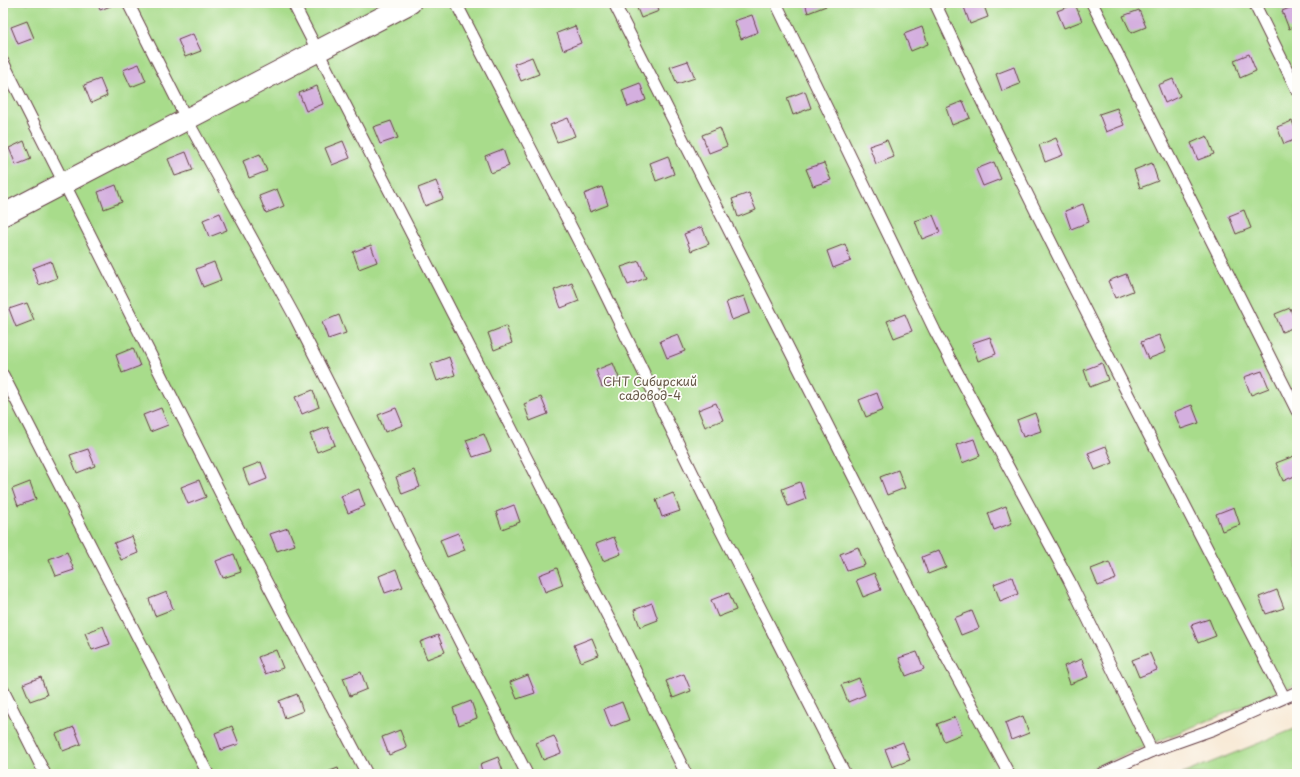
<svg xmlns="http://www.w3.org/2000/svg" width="1300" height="777" font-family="'Playpen Sans',sans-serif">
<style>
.green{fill:#a8dc8b;stroke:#797e5b}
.building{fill:#d4afdf}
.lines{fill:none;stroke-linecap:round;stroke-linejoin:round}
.lane-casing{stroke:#643d45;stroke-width:13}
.street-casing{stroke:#643d45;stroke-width:23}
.lane{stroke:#fff;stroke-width:11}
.street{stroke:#fff;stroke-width:21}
.labels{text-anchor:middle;stroke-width:3.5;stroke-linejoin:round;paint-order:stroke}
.park-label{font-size:12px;fill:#665848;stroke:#fdfcf7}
</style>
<rect width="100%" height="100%" fill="#fdfcf7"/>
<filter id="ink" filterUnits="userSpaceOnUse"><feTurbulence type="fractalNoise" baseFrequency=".025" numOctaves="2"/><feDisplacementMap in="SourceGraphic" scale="8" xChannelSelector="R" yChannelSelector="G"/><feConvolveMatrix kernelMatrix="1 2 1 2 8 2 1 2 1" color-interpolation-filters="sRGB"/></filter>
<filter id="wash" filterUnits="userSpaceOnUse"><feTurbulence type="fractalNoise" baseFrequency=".012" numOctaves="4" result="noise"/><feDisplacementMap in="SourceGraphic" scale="16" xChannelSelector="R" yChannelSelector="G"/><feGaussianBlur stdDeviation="0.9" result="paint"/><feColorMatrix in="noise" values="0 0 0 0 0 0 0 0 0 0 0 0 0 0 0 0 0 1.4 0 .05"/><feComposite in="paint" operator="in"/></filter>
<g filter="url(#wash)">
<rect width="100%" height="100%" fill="#f8ead7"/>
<!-- green -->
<g class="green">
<path d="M3 3H1297V684L1078 774H3Z"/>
<path d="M1297 728V774H1182Z"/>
</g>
<g id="blocks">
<!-- building -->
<g class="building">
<path d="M97 3H115L116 4 100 10Z"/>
<path d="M635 3H656L659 11 641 18Z"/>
<path d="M805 3H825L826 6 808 13Z"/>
<path d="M973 3H983L988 17 970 24 964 7Z"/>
<path d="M1075 4 1082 21 1064 28 1057 11Z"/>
<path d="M1297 5V25L1289 29 1282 11Z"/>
<path d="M1139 10 1146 27 1131 33 1123 16Z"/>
<path d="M752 15 758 32 741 39 734 21Z"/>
<path d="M27 21 34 38 18 44 11 27Z"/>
<path d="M575 26 581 43 563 50 557 33Z"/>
<path d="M922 27 928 44 911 51 904 34Z"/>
<path d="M193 34 201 51 185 57 178 40Z"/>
<path d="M1249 54 1256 71 1240 78 1234 60Z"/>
<path d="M532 57 539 74 521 81 514 64Z"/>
<path d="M688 61 695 78 677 84 670 67Z"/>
<path d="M139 64 146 81 131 87 123 70Z"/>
<path d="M1014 67 1020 84 1002 91 996 74Z"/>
<path d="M100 79 107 96 91 103 84 85Z"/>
<path d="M1173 79 1180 96 1165 103 1158 85Z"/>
<path d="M640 83 646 100 628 107 622 90Z"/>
<path d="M317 86 323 104 306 111 299 93Z"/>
<path d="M805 91 811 108 793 115 787 98Z"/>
<path d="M963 101 970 118 952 125 946 108Z"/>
<path d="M1117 108 1124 125 1106 132 1099 114Z"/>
<path d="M568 118 575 136 557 142 550 125Z"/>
<path d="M391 121 398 138 380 144 373 127Z"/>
<path d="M1292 121 1297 133V139L1284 144 1277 127Z"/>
<path d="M720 128 727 146 709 153 702 135Z"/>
<path d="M1207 136 1214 154 1198 160 1191 143Z"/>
<path d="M1056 138 1063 155 1045 162 1039 145Z"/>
<path d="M887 140 894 157 876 164 869 146Z"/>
<path d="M24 141 31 159 16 165 9 148Z"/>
<path d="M343 141 350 158 332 165 325 148Z"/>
<path d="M503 149 509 166 491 173 485 156Z"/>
<path d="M186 152 193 170 175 176 168 159Z"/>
<path d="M260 154 267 171 249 178 243 161Z"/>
<path d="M668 156 674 174 656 181 650 163Z"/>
<path d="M994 162 1001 179 983 186 976 169Z"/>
<path d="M824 163 831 180 813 186 806 169Z"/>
<path d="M1152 163 1158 181 1140 188 1134 170Z"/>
<path d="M436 181 443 199 425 206 418 188Z"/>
<path d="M116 185 122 202 104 209 98 192Z"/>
<path d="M602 187 608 205 590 212 584 194Z"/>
<path d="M277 189 284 206 266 213 259 196Z"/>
<path d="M749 193 756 210 738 217 732 199Z"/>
<path d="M1083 204 1089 222 1071 229 1065 211Z"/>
<path d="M1244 210 1251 228 1236 234 1229 216Z"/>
<path d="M220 213 227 230 209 237 203 220Z"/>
<path d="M933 215 940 232 922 239 915 221Z"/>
<path d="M702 227 709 244 691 251 684 234Z"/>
<path d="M845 244 851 261 833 268 827 251Z"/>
<path d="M371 245 377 262 359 269 353 252Z"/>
<path d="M51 261 57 278 39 285 33 268Z"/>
<path d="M639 261 646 278 628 285 621 267Z"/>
<path d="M214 262 221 280 203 287 196 269Z"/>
<path d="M1126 274 1133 291 1115 298 1108 281Z"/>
<path d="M572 283 579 301 561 308 554 290Z"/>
<path d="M744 296 750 313 732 320 726 302Z"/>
<path d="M27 303 34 320 16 327 9 309Z"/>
<path d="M1290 308 1297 326 1282 332 1275 314Z"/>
<path d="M905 314 912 331 894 338 887 321Z"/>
<path d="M339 315 346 333 328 339 322 322Z"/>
<path d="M506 326 512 343 494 350 488 333Z"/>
<path d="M678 334 685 351 667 358 660 341Z"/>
<path d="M1159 335 1166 352 1148 359 1141 342Z"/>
<path d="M990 337 996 354 978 361 972 343Z"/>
<path d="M133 348 140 366 122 373 116 355Z"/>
<path d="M449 357 455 375 437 381 431 364Z"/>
<path d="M613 363 620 380 602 387 596 370Z"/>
<path d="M1102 363 1108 380 1090 387 1084 370Z"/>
<path d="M1262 371 1269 388 1251 395 1244 377Z"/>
<path d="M313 390 319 407 302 414 295 397Z"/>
<path d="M877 393 883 410 866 417 859 400Z"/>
<path d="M541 397 548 414 530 421 524 404Z"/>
<path d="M716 403 723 420 705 427 698 410Z"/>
<path d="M1192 405 1199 423 1181 429 1174 412Z"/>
<path d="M161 408 168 425 150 432 143 415Z"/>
<path d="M396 408 403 425 385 432 378 415Z"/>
<path d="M1035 413 1041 431 1023 437 1017 420Z"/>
<path d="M328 427 335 445 317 452 310 434Z"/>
<path d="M484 434 491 451 473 457 466 440Z"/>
<path d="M974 439 980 456 962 463 956 445Z"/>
<path d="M1106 446 1113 463 1095 470 1088 453Z"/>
<path d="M88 449 95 466 77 473 70 455Z"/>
<path d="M1294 456 1297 464V475L1283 481 1276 463Z"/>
<path d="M261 462 267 479 249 486 243 469Z"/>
<path d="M414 470 420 487 402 494 396 477Z"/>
<path d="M898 470 905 488 887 495 880 477Z"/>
<path d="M199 480 206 497 188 504 181 487Z"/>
<path d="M30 482 36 499 18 506 12 489Z"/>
<path d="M800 482 806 499 788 506 782 489Z"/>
<path d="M359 489 365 506 348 513 341 496Z"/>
<path d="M673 493 680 511 662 517 656 500Z"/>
<path d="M514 505 520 522 502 529 496 512Z"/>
<path d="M1006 506 1012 523 994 530 988 513Z"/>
<path d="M1234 507 1240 525 1222 531 1216 514Z"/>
<path d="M288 528 295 545 277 551 270 534Z"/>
<path d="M458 533 465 550 447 557 440 540Z"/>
<path d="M132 536 138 553 121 560 114 543Z"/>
<path d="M614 537 621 554 603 561 596 544Z"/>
<path d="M858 547 865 565 847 571 840 554Z"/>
<path d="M939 550 946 567 928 574 922 557Z"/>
<path d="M67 552 74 570 56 576 49 559Z"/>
<path d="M234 554 241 572 223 578 216 561Z"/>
<path d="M1109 562 1116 579 1098 586 1091 569Z"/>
<path d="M557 568 563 585 545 592 539 575Z"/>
<path d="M396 569 403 587 385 593 379 576Z"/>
<path d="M874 573 881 590 863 597 856 580Z"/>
<path d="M1012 577 1018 594 1000 601 994 584Z"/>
<path d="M1277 590 1284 608 1266 614 1259 597Z"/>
<path d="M167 592 173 609 155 616 149 599Z"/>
<path d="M729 593 736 610 718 617 711 600Z"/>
<path d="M652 603 658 620 640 627 634 610Z"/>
<path d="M972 611 979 628 961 635 954 618Z"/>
<path d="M1209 619 1216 636 1198 643 1191 625Z"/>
<path d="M103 626 110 644 92 650 85 633Z"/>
<path d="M438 635 445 652 427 659 420 642Z"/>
<path d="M592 638 599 655 581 662 574 645Z"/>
<path d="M276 650 283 668 265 674 258 657Z"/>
<path d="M917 652 924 669 906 676 899 658Z"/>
<path d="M1150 653 1157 670 1139 677 1132 660Z"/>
<path d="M1082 659 1088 677 1070 684 1064 666Z"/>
<path d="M361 672 367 689 350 696 343 678Z"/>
<path d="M684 674 691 691 673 698 666 681Z"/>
<path d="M528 675 535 693 517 699 510 682Z"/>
<path d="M41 677 47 695 30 701 23 684Z"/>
<path d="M859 678 865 695 848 702 841 685Z"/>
<path d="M297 694 303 711 285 718 279 701Z"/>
<path d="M471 701 477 718 459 725 453 708Z"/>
<path d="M622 702 629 720 611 727 604 709Z"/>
<path d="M1023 716 1029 733 1011 740 1005 723Z"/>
<path d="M955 717 962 734 944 741 937 724Z"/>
<path d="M232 726 239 744 221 750 215 733Z"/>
<path d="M74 727 81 744 63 751 56 734Z"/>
<path d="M400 730 407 748 389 755 382 737Z"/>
<path d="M554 736 561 753 543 760 536 743Z"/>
<path d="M903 742 910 760 892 767 885 749Z"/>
<path d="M498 757 504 774H483L480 764Z"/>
<path d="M338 768 340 774H322Z"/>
</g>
</g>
</g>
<g filter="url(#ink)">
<use href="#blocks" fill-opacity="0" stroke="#643d45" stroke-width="1"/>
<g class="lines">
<!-- lane casing -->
<g class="lane-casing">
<g id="lane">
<path d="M128 3 186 118 295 317 527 774"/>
<path d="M293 3 622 644 686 774"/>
<path d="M456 3 600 283 717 523 845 774"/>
<path d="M614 3 922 612 1009 774"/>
<path d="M776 3 935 331 1069 580 1152 751"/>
<path d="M935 3C1045 237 1165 467 1284 697"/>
<path d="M1092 3 1297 411"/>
<path d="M1254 3 1297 90"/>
<path d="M3 62 234 520 367 774"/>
<path d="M3 375 208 774"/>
<path d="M3 690 45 774"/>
<path d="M1102 774 1152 751 1214 729 1297 692"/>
</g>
</g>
<!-- street casing -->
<g class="street-casing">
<path id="street" d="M3 215 410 3"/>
</g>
<!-- lane -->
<use href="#lane" class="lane"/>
<!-- street -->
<use href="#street" class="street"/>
</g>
</g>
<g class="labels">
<!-- park labels -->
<g class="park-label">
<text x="650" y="386">СНТ Сибирский<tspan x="650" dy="14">садовод-4</tspan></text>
</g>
</g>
<!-- margin -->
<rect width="1300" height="777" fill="none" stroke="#fdfcf7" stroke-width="16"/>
</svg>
